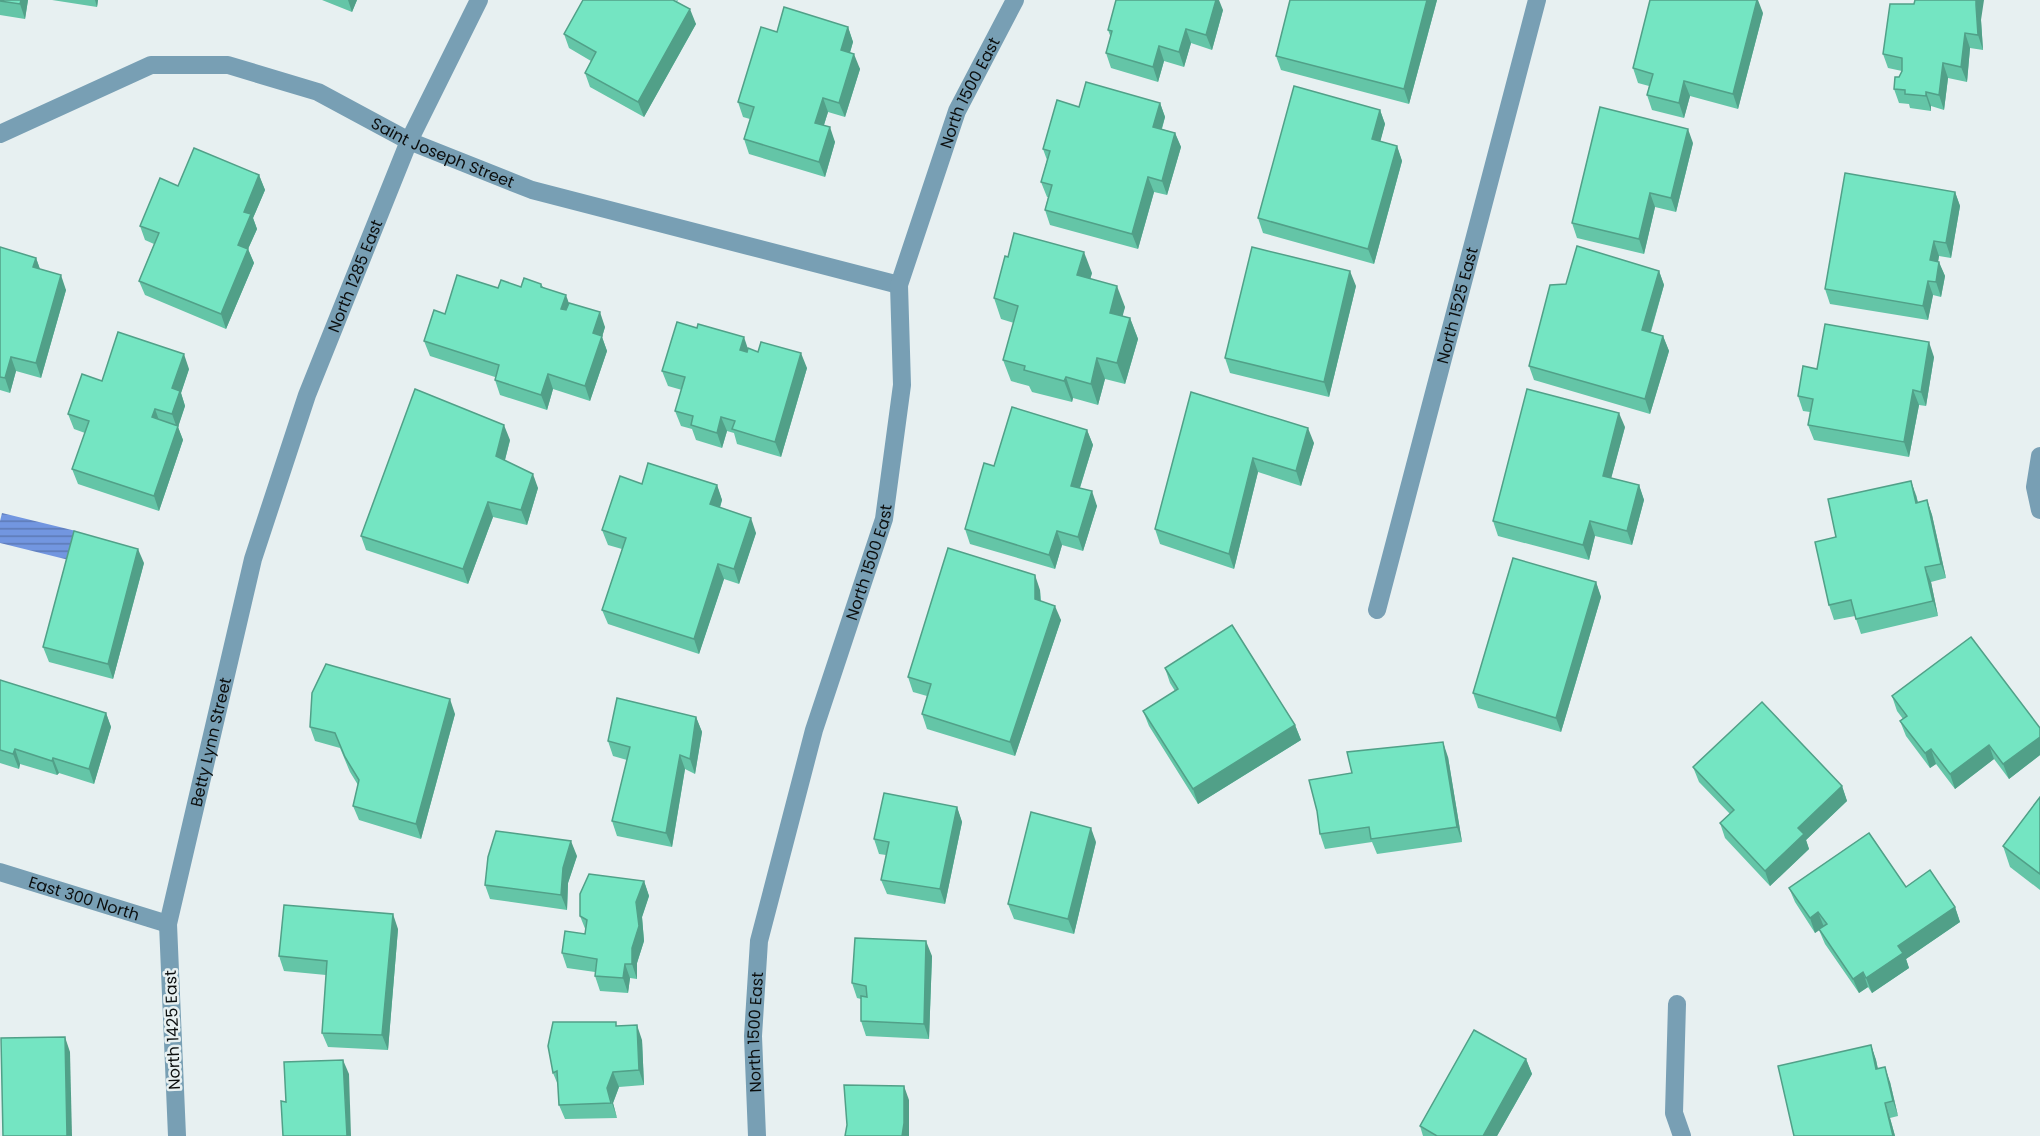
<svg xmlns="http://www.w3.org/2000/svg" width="2040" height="1136" font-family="Poppins,sans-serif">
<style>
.water{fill:url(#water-rules)}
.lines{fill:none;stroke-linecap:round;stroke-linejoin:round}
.minor{stroke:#789fb4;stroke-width:18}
.wall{fill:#64c5a7}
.shaded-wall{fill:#51a088}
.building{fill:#74e5c2;stroke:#51a088;stroke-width:1.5}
.labels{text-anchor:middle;stroke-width:5;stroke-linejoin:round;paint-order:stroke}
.street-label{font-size:16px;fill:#0b0e0e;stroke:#e7f0f1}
</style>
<defs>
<pattern id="water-rules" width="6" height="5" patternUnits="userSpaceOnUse" patternTransform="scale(1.5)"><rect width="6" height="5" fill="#7296e0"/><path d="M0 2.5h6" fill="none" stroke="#5c79b4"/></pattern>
</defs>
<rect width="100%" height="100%" fill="#e7f0f1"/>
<!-- water -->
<path class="water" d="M2 513 76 531 69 560 0 543V521Z"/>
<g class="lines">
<!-- minor -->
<g class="minor">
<path id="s1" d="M0 134 151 65H228L318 92 409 141 532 190 899 285"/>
<path d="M2040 456 2035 487 2040 510"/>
<path id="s2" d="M1377 610 1537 0"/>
<path id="s3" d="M0 872 168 924"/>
<path d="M1677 1004 1674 1113 1682 1136"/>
<path id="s4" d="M177 1136 168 924 253 559 307 395 409 141 479 0"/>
<path id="s5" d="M757 1136 753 1036 759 941 814 730 884 519 902 385 899 285 957 111 1015 0"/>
</g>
</g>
<!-- wall -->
<g class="wall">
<path d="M0 0H28L25 19 0 15Z"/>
<path d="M52 0H98L97 7Z"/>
<path d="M322 0H357L352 12Z"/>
<path d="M678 0 677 2 696 24 644 117 590 87 585 73 591 61 569 48 564 34Z"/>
<path d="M1437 0 1409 104 1281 70 1276 56Z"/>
<path d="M1914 4 1981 20 1983 50 1970 48 1967 82 1948 78 1944 110 1931 106V111L1910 108 1909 104 1899 103 1894 89 1902 71 1888 68 1883 54Z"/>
<path d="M1223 10 1212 50 1191 43 1184 67 1164 61 1158 82 1111 68 1106 53 1111 38 1108 30Z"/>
<path d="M1763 13 1738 109 1690 96 1684 118 1652 110 1647 95 1649 86 1638 83 1633 68Z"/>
<path d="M848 27 853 42 850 53 860 69 845 117 828 112 824 125 835 142 825 177 749 154 744 139 750 119 743 117 738 102 777 32Z"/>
<path d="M1160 103 1165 117 1162 129 1175 133 1181 147 1167 195 1154 192 1138 249 1050 225 1045 210 1048 197H1047L1041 182 1047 160 1043 149 1079 107Z"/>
<path d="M1380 110 1385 124 1380 141 1397 146 1402 161 1374 264 1263 233 1258 218Z"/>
<path d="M1693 143 1676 212 1655 207 1644 254 1577 238 1572 223Z"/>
<path d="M259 175 265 190 253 218 257 229 248 249 254 263 226 329 145 295 139 281 154 244 145 240 140 226 178 186Z"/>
<path d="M1955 192 1960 206 1951 258 1939 256 1938 261 1945 276 1941 297 1933 295 1928 320 1830 304 1825 289Z"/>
<path d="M0 247 36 258 40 269 66 290 41 378 16 371 10 393 0 390Z"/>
<path d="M1659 271 1664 285 1651 332 1663 336 1669 351 1650 414 1534 380 1529 366 1566 284Z"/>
<path d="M1092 273 1090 279 1125 307 1122 316 1130 318 1138 339 1125 384 1105 379 1098 405 1073 398 1072 402 1032 392 1029 386 1011 381 1003 360 1014 323 1001 319 994 298Z"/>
<path d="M541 284 543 287 569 303 605 327 602 337 607 351 590 401 553 389 547 410 500 395 495 380V377L430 356 424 341 445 314 498 288 521 287Z"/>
<path d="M1356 286 1329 397 1230 373 1225 358Z"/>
<path d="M748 349 807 368 781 457 737 444 734 433 727 431 722 448 696 440 692 429 681 426 675 411 682 390 668 386 662 371Z"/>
<path d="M1934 357 1926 406 1919 405 1909 457 1814 440 1808 425 1810 412 1803 411 1798 396 1817 369Z"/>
<path d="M189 369 181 393 185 406 178 427 183 440 159 511 78 484 72 469 85 433 74 429 68 414 102 381Z"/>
<path d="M1191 392 1314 443 1301 486 1258 472 1234 569 1160 544 1155 529Z"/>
<path d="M1625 427 1611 478 1639 485 1644 500 1632 545 1595 536 1589 560 1498 536 1493 521Z"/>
<path d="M1087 430 1093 445 1080 488 1097 506 1083 551 1062 545 1055 569 970 544 965 529 994 466Z"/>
<path d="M510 440 505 460 538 488 527 525 493 517 468 584 366 550 361 536Z"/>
<path d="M642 484 717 485 722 500 720 508 756 533 739 584 724 579 699 654 608 624 602 610 622 549 608 545 602 530Z"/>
<path d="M1916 495 1918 502 1927 500 1932 515 1946 578 1931 582 1938 616 1861 634 1855 616 1834 620 1829 605 1836 537Z"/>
<path d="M144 563 113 679 49 662 43 647Z"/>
<path d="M1596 582 1601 597 1561 732 1478 708 1473 693Z"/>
<path d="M1040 590 1041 601 1061 620 1015 756 927 729 922 714 927 696 913 692 908 677Z"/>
<path d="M1165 668 1295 725 1301 740 1198 804 1149 726 1143 711 1175 691 1170 683Z"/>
<path d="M0 680 106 713 111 727 94 784 59 773 57 775 20 764 19 769 0 763Z"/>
<path d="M1892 696 2040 728V755L2009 779 1994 759 1955 789 1936 764 1930 768 1906 736 1900 721 1903 719 1897 711Z"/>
<path d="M455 714 421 839 359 820 353 806 358 785 350 772 340 748 315 741 310 727Z"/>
<path d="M696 717 702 732 695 774 685 769 672 847 617 836 612 821 627 760 613 756 608 741Z"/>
<path d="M1448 757 1462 842 1377 854 1372 842 1325 849 1320 834Z"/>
<path d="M1693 767 1842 786 1847 801 1806 840 1809 849 1770 886 1725 838 1720 823 1730 814 1699 782Z"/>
<path d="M2040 797V890L2010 867 2003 846Z"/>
<path d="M957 807 962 822 945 904 887 894 881 880 886 855 879 854 874 839Z"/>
<path d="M1096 842 1074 934 1014 919 1008 904Z"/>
<path d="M577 856 568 883 567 910 490 899 485 885Z"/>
<path d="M644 881 649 896 642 917 644 941 637 963V979L630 978 628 993 600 991 595 976V972L567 968 562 953 585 934 586 931 580 916Z"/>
<path d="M1906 887 1955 907 1960 922 1906 959 1909 968 1872 993 1868 987 1859 993 1825 944 1819 930 1815 933 1795 902 1789 888Z"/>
<path d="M398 929 388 1050 328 1047 322 1033 326 975 284 971 279 956Z"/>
<path d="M932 956 929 1039 866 1036 861 1021V999L857 998 852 983Z"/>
<path d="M642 1040 644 1085 619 1087 613 1103 617 1118 565 1119 559 1105 558 1085 553 1073Z"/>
<path d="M1871 1045 1876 1060 1878 1069 1890 1082 1898 1116 1890 1118 1895 1136H1794Z"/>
<path d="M1526 1059 1532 1074 1497 1136H1423L1420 1126Z"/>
</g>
<!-- shaded-wall -->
<g class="shaded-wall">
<path d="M21 0H28L25 19 20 4Z"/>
<path d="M95 0H98L97 7Z"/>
<path d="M348 0H357L352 12Z"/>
<path d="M1216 0H1219L1223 10 1212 50 1206 35Z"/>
<path d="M1427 0H1437L1409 104 1404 89Z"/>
<path d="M1757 0H1758L1763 13 1738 109 1733 94Z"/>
<path d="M1976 0H1984L1981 20 1983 50 1978 35 1976 5Z"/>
<path d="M690 9 696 24 644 117 638 102Z"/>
<path d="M848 27 853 42 846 65 841 50Z"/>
<path d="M1186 29 1191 43 1184 67 1179 52Z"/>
<path d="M1965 33 1970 48 1967 82 1961 67Z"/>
<path d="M1159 46 1164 61 1158 82 1153 67Z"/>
<path d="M854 54 860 69 845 117 839 103Z"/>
<path d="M1943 63 1948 78 1944 110 1939 95Z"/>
<path d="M1684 81 1690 96 1684 118 1679 103Z"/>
<path d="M1926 92 1931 106V111L1926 96Z"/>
<path d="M823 98 828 112 820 137 815 123Z"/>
<path d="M1160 103 1165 117 1158 141 1153 127Z"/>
<path d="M1380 110 1385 124 1377 154 1372 139Z"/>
<path d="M830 127 835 142 825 177 819 162Z"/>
<path d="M1688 129 1693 143 1676 212 1671 198Z"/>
<path d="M1175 133 1181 147 1167 195 1162 181Z"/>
<path d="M1397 146 1402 161 1374 264 1368 249Z"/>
<path d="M259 175 265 190 253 218 257 229 248 249 254 263 226 329 221 314 238 245 244 212Z"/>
<path d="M1148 177 1154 192 1138 249 1132 234Z"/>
<path d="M1955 192 1960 206 1951 258 1946 243Z"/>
<path d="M1650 193 1655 207 1644 254 1639 239Z"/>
<path d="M1934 241 1939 256 1936 275 1930 260Z"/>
<path d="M1084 252 1092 273 1085 297 1077 275Z"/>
<path d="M36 258 41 272 33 267Z"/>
<path d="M1939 262 1945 276 1941 297 1936 282Z"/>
<path d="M1350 271 1356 286 1329 397 1324 382Z"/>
<path d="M1659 271 1664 285 1647 344 1642 330Z"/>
<path d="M61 275 66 290 41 378 36 363Z"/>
<path d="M1928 281 1933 295 1928 320 1923 306Z"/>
<path d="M1117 286 1125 307 1118 334 1110 313Z"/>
<path d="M566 295 571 309 567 324 561 309Z"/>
<path d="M600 312 605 327 602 337 607 351 590 401 585 386 593 333Z"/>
<path d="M1130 318 1138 339 1125 384 1117 363Z"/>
<path d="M1663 336 1669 351 1650 414 1645 399Z"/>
<path d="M744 337 749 352 745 365 740 350Z"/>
<path d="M1929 342 1934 357 1926 406 1921 392Z"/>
<path d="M801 353 807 368 781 457 775 442Z"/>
<path d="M184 354 189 369 181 393 185 406 178 427 183 440 159 511 154 496 177 428 172 414V388Z"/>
<path d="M11 357 16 371 10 393 5 378Z"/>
<path d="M1097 358 1105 379 1098 405 1091 384Z"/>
<path d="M548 374 553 389 547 410 541 395Z"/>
<path d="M1066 377 1073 398 1072 402 1064 381Z"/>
<path d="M1913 390 1919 405 1909 457 1904 442Z"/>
<path d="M155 409 160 423 152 417Z"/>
<path d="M1619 413 1625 427 1608 490 1603 476Z"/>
<path d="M721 417 727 431 722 448 717 433Z"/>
<path d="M504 425 510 440 502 471 496 456Z"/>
<path d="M1308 428 1314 443 1301 486 1296 471Z"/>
<path d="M1087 430 1093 445 1076 500 1071 486Z"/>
<path d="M1253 458 1258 472 1234 569 1229 554Z"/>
<path d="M533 474 538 488 527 525 521 510Z"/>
<path d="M1911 481 1916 495 1921 517 1916 503Z"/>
<path d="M717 485 722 500 716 519 710 504Z"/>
<path d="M1639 485 1644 500 1632 545 1627 531Z"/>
<path d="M1092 491 1097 506 1083 551 1078 537Z"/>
<path d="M1927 500 1932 515 1946 578 1941 564Z"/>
<path d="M488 502 493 517 468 584 463 569Z"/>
<path d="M751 518 756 533 739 584 734 569Z"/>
<path d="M1590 521 1595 536 1589 560 1583 545Z"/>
<path d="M1057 531 1062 545 1055 569 1049 555Z"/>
<path d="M138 549 144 563 113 679 108 664Z"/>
<path d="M718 564 724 579 699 654 694 639Z"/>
<path d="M1925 567 1931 582 1938 616 1933 601Z"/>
<path d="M1035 575 1040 590 1041 614 1035 599Z"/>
<path d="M1596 582 1601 597 1561 732 1556 718Z"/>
<path d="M1055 606 1061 620 1015 756 1010 742Z"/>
<path d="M450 699 455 714 421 839 416 824Z"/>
<path d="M106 713 111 727 94 784 89 769Z"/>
<path d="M696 717 702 732 695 774 690 759Z"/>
<path d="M1295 725 1301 740 1198 804 1193 789Z"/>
<path d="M2040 737V755L2009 779 2003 764Z"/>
<path d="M1443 742 1448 757 1462 842 1457 827Z"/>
<path d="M1989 745 1994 759 1955 789 1950 774Z"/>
<path d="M15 749 20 764 19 769 13 754Z"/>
<path d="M1931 749 1936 764 1930 768 1925 753Z"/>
<path d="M680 755 685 769 672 847 666 833Z"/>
<path d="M53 758 59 773 57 775 52 761Z"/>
<path d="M1842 786 1847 801 1806 840 1809 849 1770 886 1765 871 1798 828Z"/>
<path d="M957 807 962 822 945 904 940 889Z"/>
<path d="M1091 828 1096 842 1074 934 1068 919Z"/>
<path d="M571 841 577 856 568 883 567 910 561 895 563 868Z"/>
<path d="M644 881 649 896 642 917 644 941 637 963V979L632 964V948L636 902Z"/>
<path d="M1955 907 1960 922 1906 959 1909 968 1872 993 1866 978 1898 946Z"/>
<path d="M1818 912 1824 927 1815 933 1810 918Z"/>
<path d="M393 914 398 929 388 1050 382 1035Z"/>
<path d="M926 941 932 956 929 1039 924 1024Z"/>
<path d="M625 964 630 978 628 993 623 978Z"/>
<path d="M1863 972 1868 987 1859 993 1853 979Z"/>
<path d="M637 1025 642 1040 644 1085 639 1070Z"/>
<path d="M65 1037 70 1052 72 1136H67Z"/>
<path d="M1871 1045 1876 1060 1881 1084 1876 1069Z"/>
<path d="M1526 1059 1532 1074 1497 1136H1483Z"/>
<path d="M343 1060 349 1074 351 1136H347Z"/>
<path d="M1885 1067 1890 1082 1898 1116 1893 1101Z"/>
<path d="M613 1072 619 1087 613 1103 617 1118 607 1088Z"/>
<path d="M904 1086 909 1100V1136H902Z"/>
<path d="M1885 1103 1890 1118 1895 1136H1893Z"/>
</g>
<!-- building -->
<g class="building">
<path d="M0 0H21L20 4 0 1Z"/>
<path d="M583 0H673L690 9 638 102 585 73 596 52 564 34Z"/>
<path d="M1116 0H1216L1206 35 1186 29 1179 52 1159 46 1153 67 1106 53 1112 31 1108 30Z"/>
<path d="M1290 0H1427L1404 89 1276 56Z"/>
<path d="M1650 0H1757L1733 94 1684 81 1679 103 1647 95 1653 74 1633 68Z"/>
<path d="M1915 0H1976V5L1978 35 1965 33 1961 67 1943 63 1939 95 1926 92V96L1905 94V90L1894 89 1895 77H1899L1902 71V58L1883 54 1890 4H1914Z"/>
<path d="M784 7 848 27 841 50 854 54 839 103 823 98 815 123 830 127 819 162 744 139 754 107 738 102 761 27 777 32Z"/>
<path d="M1086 82 1160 103 1153 127 1175 133 1162 181 1148 177 1132 234 1045 210 1052 185 1041 182 1050 151 1043 149 1057 100 1079 107Z"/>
<path d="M1294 86 1380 110 1372 139 1397 146 1368 249 1258 218Z"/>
<path d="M1600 107 1688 129 1671 198 1650 193 1639 239 1572 223Z"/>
<path d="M194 148 259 175 244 212 251 214 238 245 248 249 221 314 139 281 159 233 140 226 160 178 178 186Z"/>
<path d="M1845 173 1955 192 1946 243 1934 241 1930 260 1939 262 1936 282 1928 281 1923 306 1825 289Z"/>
<path d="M1014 233 1084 252 1077 275 1117 286 1110 313 1130 318 1117 363 1097 358 1091 384 1066 377 1064 381 1024 370 1025 366 1003 360 1018 306 994 298 1005 256 1008 257Z"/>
<path d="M1577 246 1659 271 1642 330 1663 336 1645 399 1529 366 1550 285 1566 284Z"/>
<path d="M0 247 36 258 33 267 61 275 36 363 11 357 5 378 0 377Z"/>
<path d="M1252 247 1350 271 1324 382 1225 358Z"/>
<path d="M457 275 498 288 501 280 521 287 524 278 541 284V287L566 295 561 309 566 310 569 303 600 312 593 333 602 336 585 386 548 374 541 395 495 380 499 365 424 341 434 310 445 314Z"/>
<path d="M677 322 697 328 698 324 744 337 740 350 747 352 748 348 758 352 761 342 801 353 775 442 732 429 735 421 721 417 717 433 691 425 693 416 675 411 685 377 662 371Z"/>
<path d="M1825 324 1929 342 1921 392 1913 390 1904 442 1808 425 1813 399 1798 396 1803 366 1817 369Z"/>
<path d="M118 332 184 354 172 388 180 391 172 414 155 409 152 417 178 426 154 496 72 469 89 421 68 414 82 374 102 381Z"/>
<path d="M415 389 504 425 496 456 533 474 521 510 488 502 463 569 361 536Z"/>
<path d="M1527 389 1619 413 1603 476 1639 485 1627 531 1590 521 1583 545 1493 521Z"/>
<path d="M1191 392 1308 428 1296 471 1253 458 1229 554 1155 529Z"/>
<path d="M1012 407 1087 430 1071 486 1092 491 1078 537 1057 531 1049 555 965 529 984 463 994 466Z"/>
<path d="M648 463 717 485 710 504 751 518 734 569 718 564 694 639 602 610 626 538 602 530 620 476 642 484Z"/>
<path d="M1911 481 1916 503 1927 500 1941 564 1925 567 1933 601 1856 619 1851 600 1829 605 1815 542 1836 537 1828 499Z"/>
<path d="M74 531 138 549 108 664 43 647Z"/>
<path d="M948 548 1035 575V599L1055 606 1010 742 922 714 931 684 908 677Z"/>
<path d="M1513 558 1596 582 1556 718 1473 693Z"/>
<path d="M1232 625 1295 725 1193 789 1143 711 1178 689 1165 668Z"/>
<path d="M1971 637 2040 728V737L2003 764 1989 745 1950 774 1931 749 1925 753 1900 721 1907 716 1892 696Z"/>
<path d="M326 664 450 699 416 824 353 806 359 780 345 757 335 733 310 727 312 693Z"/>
<path d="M0 680 106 713 89 769 53 758 52 761 15 749 13 754 0 750Z"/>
<path d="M617 698 696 717 690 759 680 755 666 833 612 821 630 747 608 741Z"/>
<path d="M1762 702 1842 786 1798 828 1804 834 1765 871 1720 823 1734 810 1693 767Z"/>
<path d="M1443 742 1457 827 1371 839 1369 827 1320 834 1317 811 1309 780 1352 773 1347 752Z"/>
<path d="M884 793 957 807 940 889 881 880 889 842 874 839Z"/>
<path d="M2040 797V874L2003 846Z"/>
<path d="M1031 812 1091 828 1068 919 1008 904Z"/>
<path d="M496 831 571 841 563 868 561 895 485 885 488 857Z"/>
<path d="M1869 833 1906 887 1930 870 1955 907 1898 946 1903 953 1866 978 1863 972 1853 979 1819 929 1827 924 1818 912 1810 918 1789 888Z"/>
<path d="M589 874 644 881 636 902 639 926 632 948V964H625L623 978 595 976 597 959 562 953 565 931 585 934 587 920 580 916V894Z"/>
<path d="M284 905 393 914 382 1035 322 1033 327 961 279 956Z"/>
<path d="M855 938 926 941 924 1024 861 1021V996L867 997 866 986 852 983Z"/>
<path d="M553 1022H616V1026L637 1025 639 1070 613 1072 607 1088 611 1103 559 1105 557 1071 553 1073 548 1046Z"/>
<path d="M1474 1030 1526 1059 1483 1136H1437L1420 1126Z"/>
<path d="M65 1037 67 1136H3L1 1038Z"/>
<path d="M1871 1045 1876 1069 1885 1067 1893 1101 1885 1103 1893 1136H1794L1778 1066Z"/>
<path d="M343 1060 347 1136H283L281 1101 286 1102 284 1062Z"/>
<path d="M844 1085 904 1086V1123L902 1136H845L847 1125Z"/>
</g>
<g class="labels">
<!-- street labels -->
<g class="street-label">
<text dy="6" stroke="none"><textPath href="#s5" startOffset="1076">North 1500 East</textPath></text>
<text dy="6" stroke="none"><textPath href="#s1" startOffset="476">Saint Joseph Street</textPath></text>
<text dy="6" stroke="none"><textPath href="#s4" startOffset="888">North 1285 East</textPath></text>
<text dy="6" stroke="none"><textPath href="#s2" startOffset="315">North 1525 East</textPath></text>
<text dy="6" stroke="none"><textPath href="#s5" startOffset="590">North 1500 East</textPath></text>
<text dy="6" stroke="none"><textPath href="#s4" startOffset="399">Betty Lynn Street</textPath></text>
<text dy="6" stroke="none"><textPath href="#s3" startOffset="88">East 300 North</textPath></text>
<text transform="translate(172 1030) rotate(-92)" y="6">North 1425 East</text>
<text dy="6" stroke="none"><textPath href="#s5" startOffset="104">North 1500 East</textPath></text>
</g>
</g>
</svg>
